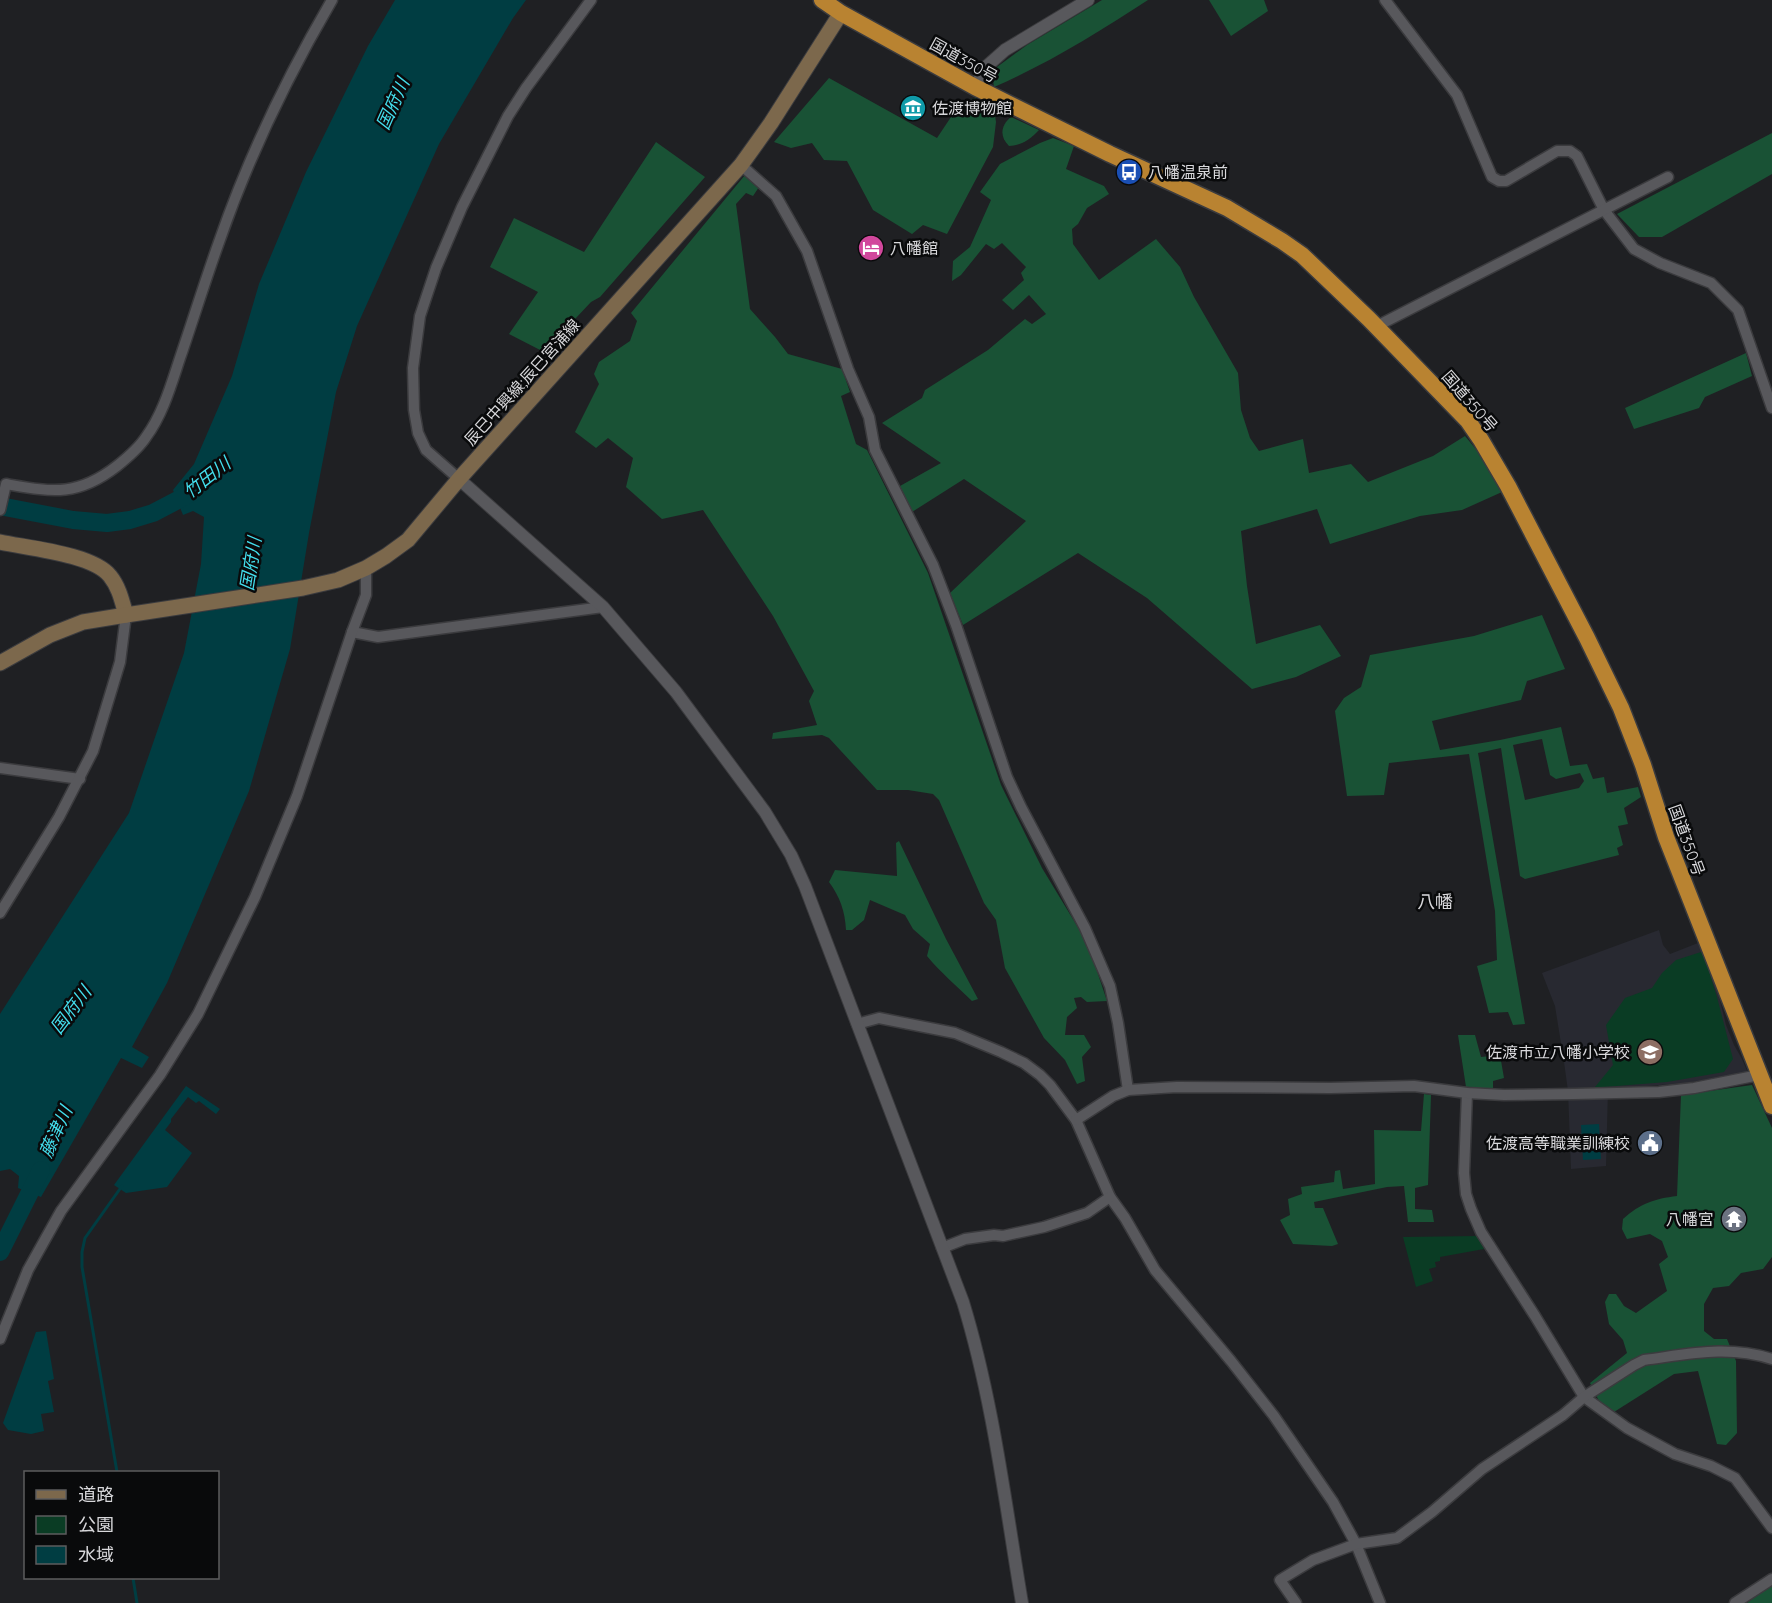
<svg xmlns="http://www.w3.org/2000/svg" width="1772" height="1603" font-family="Quicksand,'Noto Sans JP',sans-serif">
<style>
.built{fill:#282931}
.green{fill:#0a3c24}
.forest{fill:#195235;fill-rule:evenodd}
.water{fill:#003d42}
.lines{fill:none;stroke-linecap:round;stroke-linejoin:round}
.stream{stroke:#003d42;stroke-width:3}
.river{stroke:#003d42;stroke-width:18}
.minor-casing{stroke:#3b3b3e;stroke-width:13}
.tertiary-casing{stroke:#3b3b3e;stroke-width:14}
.secondary-casing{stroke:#3b3b3e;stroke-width:17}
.trunk-casing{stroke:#3b3b3e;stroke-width:19}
.minor{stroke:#58585c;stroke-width:10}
.tertiary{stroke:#58585c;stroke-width:12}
.secondary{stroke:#7c684c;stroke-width:15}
.trunk{stroke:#b98331;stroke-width:16}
.labels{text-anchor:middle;stroke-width:5;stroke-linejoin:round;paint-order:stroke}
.street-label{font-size:16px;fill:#d8d8db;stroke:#090a0b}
.poi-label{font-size:16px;fill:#d8d8db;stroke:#090a0b;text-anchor:start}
.water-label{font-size:18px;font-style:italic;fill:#43ddec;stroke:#090a0b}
.neighbourhood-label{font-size:18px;fill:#d8d8db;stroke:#090a0b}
</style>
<rect width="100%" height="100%" fill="#1f2023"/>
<!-- built -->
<path class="built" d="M1659 930 1663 945 1670 954 1698 943 1717 988 1726 1025 1734 1045 1742 1059 1748 1073 1685 1083 1608 1089 1606 1166 1571 1169 1568 1091 1564 1062 1555 1006 1542 973Z"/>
<!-- green -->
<g class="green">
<path d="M1701 952 1704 955 1717 997 1733 1059 1724 1072 1667 1082 1604 1087H1595L1613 1065 1606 1025 1625 998 1652 988 1662 973 1676 960Z"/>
<path d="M1478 1236 1484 1249 1440 1257V1261L1435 1262 1436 1267 1429 1269 1433 1281 1416 1287 1403 1237Z"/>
</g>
<!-- forest -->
<g class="forest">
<path d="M1102 0H1148C1099 32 1049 63 994 87L993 79 997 67 1027 45Z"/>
<path d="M1209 0H1264L1268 11 1231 36Z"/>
<path d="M829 78 937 138 959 105 975 98 994 109 996 122 993 147 947 234 923 225 912 234 873 210 847 161 824 160 812 143 791 148 774 142Z"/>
<path d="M1011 117 1039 130C1030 139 1023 145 1009 146 999 136 1001 125 1011 117Z"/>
<path d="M1772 133V174L1662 237H1639L1617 214Z"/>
<path d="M1053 138 1074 146 1066 169 1104 186 1109 194 1087 208 1078 224 1072 229 1073 244 1099 280 1156 239 1180 267 1194 297 1238 373 1241 410 1250 438 1259 451 1303 439 1309 473 1351 464 1368 482 1433 456 1465 436 1484 459 1502 492 1462 510 1420 516 1330 544 1317 509 1241 531 1247 586 1256 644 1320 625 1341 656 1296 677 1252 689 1147 598 1078 553 963 625 950 593 1026 521 964 479 912 512 900 486 941 463 882 423 922 398 925 390 988 350 1025 319 1032 324 1046 314 1029 295 1013 310 1002 300 1024 280 1021 273 1026 267 1002 243 994 249 986 244 961 275 952 281 953 261 970 247 991 200 980 192 1000 164 1040 143Z"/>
<path d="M656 142 705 177 600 297 591 302 544 352 509 334 538 292 490 267 514 218 584 252Z"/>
<path d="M745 175 759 187 753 196 746 193 736 204 750 309 775 337 788 354 842 369 850 392 841 396 856 444 867 450 928 573 1001 785 1042 868 1088 944 1107 1001 1087 1002 1081 997 1074 998 1077 1008 1067 1017 1065 1035H1084L1091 1047 1082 1057 1085 1081 1077 1084 1065 1060 1044 1038 1005 968 996 920 984 903 939 800 933 794 908 790H877L829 738 822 735 772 739 773 733 817 725 809 701 814 691 773 616 703 510 662 519 626 487 633 458 608 438 596 448 575 432 599 384 594 374 599 362 630 341 637 321 631 313Z"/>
<path d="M1746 353 1752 376 1705 397 1699 408 1634 429 1625 408Z"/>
<path d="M1542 615 1565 669 1527 681 1521 700 1432 721 1440 750 1500 740 1561 727 1570 766 1587 764 1593 779 1604 777 1607 793 1638 787 1641 797 1624 808 1628 824 1618 826 1623 845 1617 848 1619 855 1525 879 1520 876 1501 748 1478 753 1525 1024 1513 1025 1508 1012 1489 1013 1477 966 1497 960 1495 911 1469 754 1389 763 1384 795 1347 796 1335 711 1344 698 1361 687 1370 655 1474 636ZM1542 739 1550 775 1556 779 1580 773 1584 781 1579 788 1525 800 1513 745Z"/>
<path d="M899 841 946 939 978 999 972 1001C957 986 940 972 927 956L930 944 913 929 905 915 870 900 864 920 852 930H846C845 911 840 897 829 882L835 870 897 876 896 843Z"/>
<path d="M1458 1035H1475L1481 1057 1500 1055 1504 1078 1493 1081V1090L1466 1087Z"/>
<path d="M1752 1085 1772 1128V1257L1763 1269 1741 1273 1729 1286 1713 1288 1704 1304V1331L1714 1339H1727L1736 1361 1737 1433 1726 1445 1717 1444 1698 1371 1674 1374 1614 1412 1600 1403 1590 1383 1627 1353 1623 1340 1609 1324 1605 1302 1609 1294H1616L1624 1306 1636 1313 1667 1291 1659 1264 1668 1257 1662 1241 1650 1234 1627 1239 1622 1229 1623 1219C1641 1203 1654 1199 1677 1196L1681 1095Z"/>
<path d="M1424 1094 1431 1095 1428 1185 1415 1188V1209L1432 1210 1434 1222H1408L1404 1186 1387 1187 1314 1202 1315 1208H1323L1338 1244 1332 1246 1293 1244 1280 1220 1290 1215 1288 1199 1302 1194 1301 1187 1334 1182 1335 1171 1340 1170 1343 1189 1375 1184 1374 1130 1421 1131Z"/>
<path d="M1772 1584V1603H1747Z"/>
</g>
<!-- water -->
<g class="water">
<path d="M395 0H526L513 18 439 144 357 326 336 392 309 533 290 649 249 791 167 983 132 1047 149 1057 142 1068 121 1058 41 1197 18 1188 19 1176 10 1169 0 1171V1014L129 813 184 653 201 564 204 517 193 511 183 515 173 490 194 464 232 376 259 284 306 172 368 46Z"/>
<path d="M186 1086 220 1109 216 1114 199 1101 196 1103 188 1097 171 1119V1122L165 1130 192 1153 167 1187 126 1193 114 1185Z"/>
<path d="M1599 1124 1601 1159 1583 1160 1581 1125Z"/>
<path d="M46 1331 54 1379 48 1381 54 1412 41 1414 44 1431 31 1434 8 1430 3 1423 36 1332Z"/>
</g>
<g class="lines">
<!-- stream -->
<g class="stream">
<path d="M117 1472 82 1267V1252L85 1238 122 1186"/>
<path d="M133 1578 137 1603"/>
</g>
<!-- river -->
<g class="river">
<path d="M0 506 73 520 107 523 130 520 153 513 197 490"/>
<path d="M0 1252 41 1170"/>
</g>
<!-- minor casing -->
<g class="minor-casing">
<g id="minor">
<path d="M1385 0 1457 95 1492 177 1499 181H1506L1557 151H1570L1577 156 1604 210 1634 249 1660 263 1711 283 1738 310 1772 408"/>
<path d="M741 165 776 196 807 251 848 369 869 417 875 450 933 565 956 625 1007 777 1021 807 1085 928 1110 986 1118 1023 1128 1090"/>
<path d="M1377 326 1668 177"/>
<path d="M459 479 426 450 418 433 414 410 413 368 420 316 436 268 462 207 508 116 526 88 591 0"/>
<path d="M0 510 6 484C53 492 77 497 117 466 127 458 139 448 146 437 163 414 171 385 180 358 193 320 205 281 219 242 248 158 287 77 332 0"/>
<path d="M352 632 378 637 603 607"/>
<path d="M0 768 80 779"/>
<path d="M0 913 59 817 93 751 120 662 126 615"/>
<path d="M857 1024 879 1018 955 1033 1001 1052 1024 1063 1040 1075 1050 1085 1076 1120 1110 1197 1125 1218 1155 1270 1231 1361 1274 1416 1333 1502 1356 1544 1380 1603"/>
<path d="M1467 1093 1464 1173 1466 1194 1471 1209 1481 1232 1535 1316 1584 1397 1627 1428 1675 1454 1711 1466 1735 1478 1772 1528"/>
<path d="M1076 1120 1113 1096 1128 1090 1177 1087 1330 1088 1414 1086 1467 1093 1504 1095 1574 1094 1659 1092 1694 1088 1759 1075"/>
<path d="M942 1248 965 1239 994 1235 1003 1236 1044 1227 1087 1213 1110 1197"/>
<path d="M0 1339 28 1270 61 1211 160 1075 198 1014 255 897 297 796 352 632 366 595V568"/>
<path d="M1296 1603 1280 1580 1313 1560 1356 1544 1397 1538 1432 1512 1482 1469 1563 1415 1584 1397 1634 1365 1644 1360C1690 1354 1727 1345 1772 1359"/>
<path d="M1735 1603 1772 1579"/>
</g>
</g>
<!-- tertiary casing -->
<g class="tertiary-casing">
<g id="tertiary">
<path d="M975 87 987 66 1005 50 1088 0"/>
<path d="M459 479 603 607 676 692 765 812 791 855 805 886 963 1302C993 1400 1005 1502 1022 1603"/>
</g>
</g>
<!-- secondary casing -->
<g class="secondary-casing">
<g id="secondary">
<path d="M0 542C27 548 93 554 110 576 119 587 122 601 126 615"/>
<path d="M0 663 50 635 83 622 126 615 303 588 338 580 366 568 386 556 408 540 459 479 741 165 771 123 841 13"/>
</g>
</g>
<!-- trunk casing -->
<g class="trunk-casing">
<path id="trunk" d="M822 0 841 13 975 87 1110 154 1227 208 1282 241 1302 255 1369 319 1468 421 1481 440 1508 486 1587 638 1621 708 1643 765 1666 837 1772 1106"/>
</g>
<!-- minor -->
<use href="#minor" class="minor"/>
<!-- tertiary -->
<use href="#tertiary" class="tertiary"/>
<!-- secondary -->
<use href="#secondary" class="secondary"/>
<!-- trunk -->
<use href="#trunk" class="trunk"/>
</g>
<!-- icons -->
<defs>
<g id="museum-disc" transform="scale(1.35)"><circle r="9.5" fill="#0f9aa8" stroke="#090a0b"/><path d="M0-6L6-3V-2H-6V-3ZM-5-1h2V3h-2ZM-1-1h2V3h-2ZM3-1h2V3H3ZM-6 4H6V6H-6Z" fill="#fff"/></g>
<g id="bus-disc" transform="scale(1.35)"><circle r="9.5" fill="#1a4fb4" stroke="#090a0b"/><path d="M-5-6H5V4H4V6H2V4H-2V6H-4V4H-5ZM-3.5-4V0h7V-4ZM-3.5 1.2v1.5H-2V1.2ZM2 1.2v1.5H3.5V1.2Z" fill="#fff"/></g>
<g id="hotel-disc" transform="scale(1.35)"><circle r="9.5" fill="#d1479c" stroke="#090a0b"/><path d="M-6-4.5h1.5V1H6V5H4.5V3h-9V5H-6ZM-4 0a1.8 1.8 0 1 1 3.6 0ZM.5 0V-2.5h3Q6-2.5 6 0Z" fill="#fff"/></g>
<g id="school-disc" transform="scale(1.35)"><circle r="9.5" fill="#8d6e63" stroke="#090a0b"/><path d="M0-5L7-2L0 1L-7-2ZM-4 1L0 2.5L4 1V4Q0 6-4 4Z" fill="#fff"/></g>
<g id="civic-disc" transform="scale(1.35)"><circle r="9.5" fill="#5c6f8a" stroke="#090a0b"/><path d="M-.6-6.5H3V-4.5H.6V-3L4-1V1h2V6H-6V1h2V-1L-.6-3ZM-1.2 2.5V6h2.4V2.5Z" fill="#fff"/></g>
<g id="temple-disc" transform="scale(1.35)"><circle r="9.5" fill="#6b7280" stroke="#090a0b"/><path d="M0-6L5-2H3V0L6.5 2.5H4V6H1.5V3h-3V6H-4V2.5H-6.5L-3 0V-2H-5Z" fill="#fff"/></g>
</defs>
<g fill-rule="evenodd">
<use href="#museum-disc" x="913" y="108"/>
<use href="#bus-disc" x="1129" y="172"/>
<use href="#hotel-disc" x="871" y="248"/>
<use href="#school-disc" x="1650" y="1052"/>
<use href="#civic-disc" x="1650" y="1143"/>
<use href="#temple-disc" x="1734" y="1219"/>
</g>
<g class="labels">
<!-- street labels -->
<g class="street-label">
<text transform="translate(964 60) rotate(29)" y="6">国道350号</text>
<text transform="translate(522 382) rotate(-48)" y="6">辰巳中興線;辰巳宮浦線</text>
<text transform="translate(1470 401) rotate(49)" y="6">国道350号</text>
<text transform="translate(1687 840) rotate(70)" y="6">国道350号</text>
</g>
<!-- poi labels -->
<g class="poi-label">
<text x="932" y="114">佐渡博物館</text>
<text x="1148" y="178">八幡温泉前</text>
<text x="890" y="254">八幡館</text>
<text x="1630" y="1058" text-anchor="end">佐渡市立八幡小学校</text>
<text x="1630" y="1149" text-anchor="end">佐渡高等職業訓練校</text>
<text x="1714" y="1225" text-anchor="end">八幡宮</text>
</g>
<!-- water labels -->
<g class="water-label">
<text transform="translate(393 104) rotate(-66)" y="6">国府川</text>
<text transform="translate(207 478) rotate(-38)" y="6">竹田川</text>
<text transform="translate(251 564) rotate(-81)" y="6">国府川</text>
<text transform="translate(71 1010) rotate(-53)" y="6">国府川</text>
<text transform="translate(56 1132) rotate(-66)" y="6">藤津川</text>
</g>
<!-- neighbourhood labels -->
<g class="neighbourhood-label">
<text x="1435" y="908">八幡</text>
</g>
</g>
<!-- legend -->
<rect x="24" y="1471" width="195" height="108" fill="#090a0b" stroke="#5c5c5e" stroke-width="1.5"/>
<rect x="36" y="1490" width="30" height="9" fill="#7c684c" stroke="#5c5c5e" stroke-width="1.5"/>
<text x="78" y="1501" font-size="18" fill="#d8d8db">道路</text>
<rect x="36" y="1516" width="30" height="18" fill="#0a3c24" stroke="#5c5c5e" stroke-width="1.5"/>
<text x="78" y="1531" font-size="18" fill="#d8d8db">公園</text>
<rect x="36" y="1546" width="30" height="18" fill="#003d42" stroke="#5c5c5e" stroke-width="1.5"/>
<text x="78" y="1561" font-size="18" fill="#d8d8db">水域</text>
</svg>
